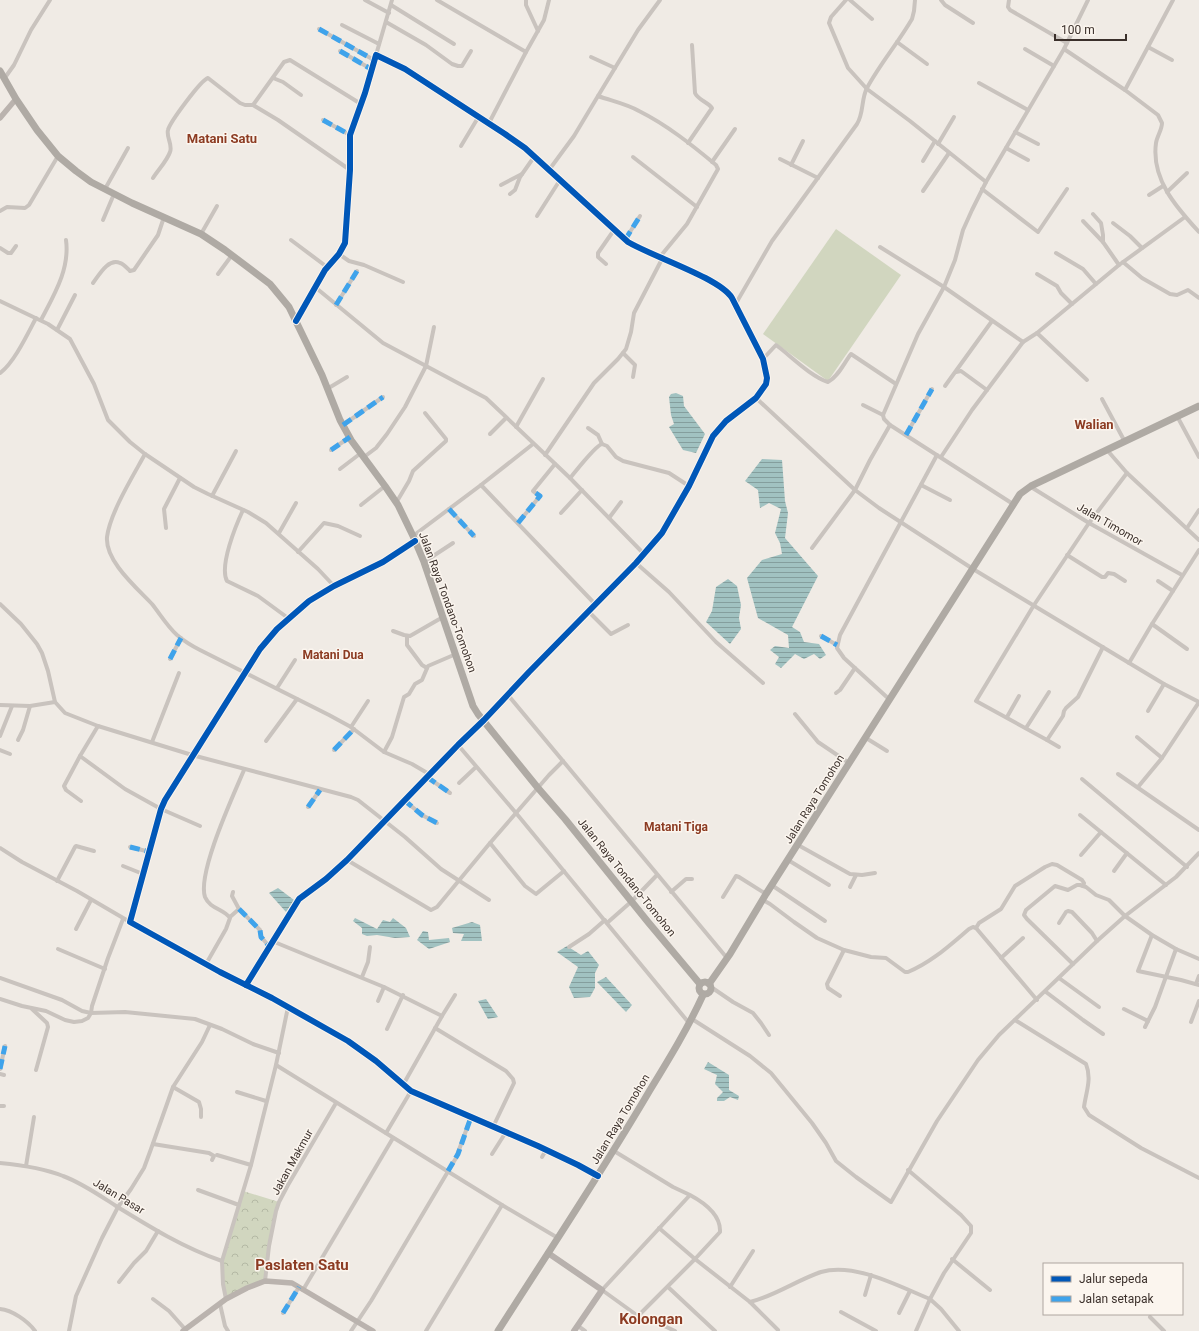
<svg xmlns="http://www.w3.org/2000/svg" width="1199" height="1331" font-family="Roboto,sans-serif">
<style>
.park{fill:url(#park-crowns)}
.pitch{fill:#d1d6bf}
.water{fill:url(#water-rules)}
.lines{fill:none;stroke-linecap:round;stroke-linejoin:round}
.street{stroke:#c9c3be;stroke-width:4}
.secondary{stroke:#bab3ae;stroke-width:5.5}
.primary{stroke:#b8b1ad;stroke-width:6}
.highway{stroke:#afaaa4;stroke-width:7}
.quiet{stroke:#3fa3eb;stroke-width:5;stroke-dasharray:10 5;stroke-linecap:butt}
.cycleway-casing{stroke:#fbf5ee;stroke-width:8}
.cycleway{stroke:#0057b8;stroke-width:6}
.labels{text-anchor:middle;stroke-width:3;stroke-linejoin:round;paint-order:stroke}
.street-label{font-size:11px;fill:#3b302b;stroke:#fbf5ee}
.neighbourhood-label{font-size:12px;font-weight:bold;fill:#8c3b22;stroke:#fbf5ee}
.quarter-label{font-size:13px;font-weight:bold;fill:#8c3b22;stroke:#fbf5ee}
.district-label{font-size:15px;font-weight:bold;fill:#8c3b22;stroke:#fbf5ee}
</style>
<defs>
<pattern id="park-crowns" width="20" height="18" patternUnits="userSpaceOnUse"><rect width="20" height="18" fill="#d1d6bf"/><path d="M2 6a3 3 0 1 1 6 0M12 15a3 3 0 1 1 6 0" fill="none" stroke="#b4b8a4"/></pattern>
<pattern id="water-rules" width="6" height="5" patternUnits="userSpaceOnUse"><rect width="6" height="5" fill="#a1c2c1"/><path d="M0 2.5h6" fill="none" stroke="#849e9d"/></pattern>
</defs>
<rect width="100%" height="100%" fill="#f0ebe5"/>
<!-- park -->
<path class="park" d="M243 1191 279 1202 276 1211 265 1281 226 1299 222 1261Z"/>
<!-- pitch -->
<path class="pitch" d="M836 229 901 275 828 381 763 334Z"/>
<!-- water -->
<g class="water">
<path d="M676 393 683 396 684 406 705 434 696 453 683 450 669 427 674 424 671 415 669 397 671 394Z"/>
<path d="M762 459 782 460 785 501 788 513 785 538 818 576 792 627 800 632 804 642 819 644 826 655 820 659 814 654 804 659 795 654 781 668 775 664 779 657 770 650 775 646 789 648 788 635 758 618 747 578 762 560 782 554 780 543 775 533 781 509 769 503 760 508 758 490 745 481Z"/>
<path d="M728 579 737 586 741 605 739 618 741 629 730 644 706 622 712 611 716 587Z"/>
<path d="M278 888 294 900 286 912 269 893Z"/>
<path d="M355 918 377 929 383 920 390 922 393 918 406 928 410 937 395 938 377 935 367 936 362 934V928L353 921Z"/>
<path d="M472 922 480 925 482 941H461L464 934 453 933 452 928Z"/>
<path d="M423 931 428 932 429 940 449 938 450 942 429 949 417 940Z"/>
<path d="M567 946 581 955 588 951 599 965 595 973V988L590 997 574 998 569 987 578 967 557 952Z"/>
<path d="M606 977 632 1005 626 1012 597 982Z"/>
<path d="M486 999 498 1017 488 1019 478 1001Z"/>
<path d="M708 1062 729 1075V1090L739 1096 738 1100 730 1097 724 1101H717V1098L723 1092 715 1084 717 1075 704 1069Z"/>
</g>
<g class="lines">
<!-- street -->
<g class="street">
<path d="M365 0 389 13"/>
<path d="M437 0 526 52 489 123"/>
<path d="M526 0V5L538 31"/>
<path d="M846 0 831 17 829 23 848 68 867 89 910 121 986 182"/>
<path d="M850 0 872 19"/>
<path d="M941 0 945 5 973 23"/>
<path d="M1009 0 1008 7 1010 10 1067 43"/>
<path d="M1173 0 1125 90 1158 115 1162 123C1162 130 1157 136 1156 143 1151 179 1176 207 1199 232"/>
<path d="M391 5 454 44"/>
<path d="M386 22 426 45 452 64 458 66H462L471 51"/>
<path d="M342 25 379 44"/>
<path d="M319 29 374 60"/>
<path d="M897 42 927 64"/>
<path d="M1148 47 1172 60"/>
<path d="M1025 49 1054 66"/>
<path d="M1064 49 1125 90"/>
<path d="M340 51 371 69"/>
<path d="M526 52 544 20 549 0"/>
<path d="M376 55 392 0"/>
<path d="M591 57 615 68"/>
<path d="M273 78 283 82 301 95"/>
<path d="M4 79 14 65 31 30 50 0"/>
<path d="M979 83 1028 110"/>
<path d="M253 105 284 62 290 60 361 104"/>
<path d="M323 120 350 135"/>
<path d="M1015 132 1038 144"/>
<path d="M688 143 712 108C708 102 698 100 695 93L692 45"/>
<path d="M938 144 954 117"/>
<path d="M461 146 479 116"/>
<path d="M1006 148 1028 160"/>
<path d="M633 157 697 207"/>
<path d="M780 159 818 178"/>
<path d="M923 161 935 141"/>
<path d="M712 162 735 129"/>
<path d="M791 165 803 141"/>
<path d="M549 170 574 136 598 96"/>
<path d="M153 178C158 170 167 161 170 152 173 145 166 137 168 130 170 122 201 80 208 78L240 103 245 105H253L278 120 350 170"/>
<path d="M501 185 522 174"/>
<path d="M105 189 128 148"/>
<path d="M982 189 1038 232 1067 189"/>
<path d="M923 191 949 153"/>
<path d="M1167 192 1187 173"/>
<path d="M510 194 515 190 520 177 534 157"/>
<path d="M1149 195 1163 186"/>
<path d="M0 211 7 207 25 208 29 205 58 156"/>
<path d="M1093 214 1101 223 1103 235V242L1119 265"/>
<path d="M537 216 560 180"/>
<path d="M103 220 114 194"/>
<path d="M1083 221 1103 242"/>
<path d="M1113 223 1130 236 1142 248"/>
<path d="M201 234 217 206"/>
<path d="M291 240 327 267"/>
<path d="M625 240 640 216"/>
<path d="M880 247 944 287 1023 342"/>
<path d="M0 248 8 253H11L16 246"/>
<path d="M1056 253 1083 269 1096 284"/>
<path d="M339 254 349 261 364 265 403 282"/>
<path d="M659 258 687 224 718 169 716 165C692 145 667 125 639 111 627 104 612 101 598 96L638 30 660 0"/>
<path d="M1123 262 1142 278 1170 294 1177 295 1188 290 1199 298"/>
<path d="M606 264 598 257V253L614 230"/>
<path d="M218 274 232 255"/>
<path d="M1037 274 1057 286 1061 293 1072 304"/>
<path d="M93 283C99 275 108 258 120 263 124 264 127 268 130 271L134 270 158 235 164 217"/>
<path d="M315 287 383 343 486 398 570 478 644 554"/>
<path d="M0 301 48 324 70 339 94 384 108 420 130 442 145 454 194 487 208 494 248 512 266 523 318 569 334 586"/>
<path d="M336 305 357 271"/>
<path d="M735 305 772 241 857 124C864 113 861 99 867 88 880 64 898 43 912 19L914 11 915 0"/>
<path d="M41 320C54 295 70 269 66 240"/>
<path d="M57 330 75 295"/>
<path d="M1037 333 1087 380"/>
<path d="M623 353 635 365 633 377"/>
<path d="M763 359 776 345C791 356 810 376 828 382 838 377 844 363 851 354L896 384"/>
<path d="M956 372 961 371 987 390"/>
<path d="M0 373C14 363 28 333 36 318"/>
<path d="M945 386 992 321"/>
<path d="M327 389 347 377"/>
<path d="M756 398 855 490 879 508 973 569 1164 684 1199 702"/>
<path d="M1102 399 1125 442"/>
<path d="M863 405 883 415"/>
<path d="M1177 416 1199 457"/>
<path d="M343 425 383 397"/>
<path d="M516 427 543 379"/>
<path d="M588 428 598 435 602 444"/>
<path d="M490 434 506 418"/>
<path d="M906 435 932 389"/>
<path d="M331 450 350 437"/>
<path d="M1107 450 1127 473 1199 540"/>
<path d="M145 454C133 476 110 513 107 537 105 561 137 588 152 604 160 614 167 626 177 635 184 641 192 646 200 650L329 715 351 727 384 752 412 764 429 774"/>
<path d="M545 455 594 383 618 359 626 349 631 332 634 313 662 259"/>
<path d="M364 457 376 448 387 434 405 407 426 366 434 327"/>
<path d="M941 457 972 410 1023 342 1037 333 1119 265 1185 217"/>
<path d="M340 469 361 453"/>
<path d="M570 478C576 471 596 445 602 444L607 446 616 457 623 461 669 473 689 486"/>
<path d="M481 485 595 604"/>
<path d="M921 485 950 500"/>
<path d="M1031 487 1089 523 1182 575"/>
<path d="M212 496 236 451"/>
<path d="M396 503 409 481 413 471 446 441V439L425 413"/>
<path d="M1013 504 890 425 884 419 883 415 918 334 944 287 955 260 963 230 972 210 986 182 1064 49 1088 0"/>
<path d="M361 505 385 486"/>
<path d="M449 509 474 536"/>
<path d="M243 510C236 525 219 566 227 581L258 596 288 618"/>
<path d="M561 513 582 490"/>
<path d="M609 518 621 502"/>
<path d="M518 523 540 496 533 491 555 464"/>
<path d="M166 528 164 509 180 478"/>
<path d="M1187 528 1199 510"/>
<path d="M279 533 296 503"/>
<path d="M413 536 481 485 533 444"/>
<path d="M415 541 383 562 334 586 309 601 277 629 260 649 165 800 161 809 130 922 220 972 272 998 348 1041 376 1061 411 1091 538 1146 578 1165 598 1176"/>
<path d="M812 548 855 490 870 460 890 425"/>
<path d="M298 552 324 523 338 526 360 536"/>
<path d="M1067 555 1102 577H1105L1108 573 1114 574 1125 581"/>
<path d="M424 562 453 543"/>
<path d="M636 563 669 592 716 642 763 683"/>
<path d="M1158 581 1173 591"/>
<path d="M0 604 21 624 37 644 42 653 48 671 55 702 65 713 98 726 192 755 351 797 358 800 405 837 441 869 489 900"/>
<path d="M588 611 611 634 628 625"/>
<path d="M1152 624 1187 649"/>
<path d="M393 631 404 635 410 636 443 617"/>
<path d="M407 636V645L422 665 427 668"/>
<path d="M821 636 837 645"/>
<path d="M1103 647 1078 697 1066 708 1064 711 1063 716 1047 740 976 701 1034 605 1089 523 1127 473"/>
<path d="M170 659 181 638"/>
<path d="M1129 663 1152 624 1199 550"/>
<path d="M277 688 295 660"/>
<path d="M836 693 840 690 855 668"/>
<path d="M508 695 727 958"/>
<path d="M890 700 844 658 837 648 840 635 937 455"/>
<path d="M0 705 30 706 55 702"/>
<path d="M1148 711 1164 684"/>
<path d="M795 714 818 742 849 763"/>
<path d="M1007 717 1019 696"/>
<path d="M98 726 80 756 125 789 161 809 200 826"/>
<path d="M351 727 368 701"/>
<path d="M1026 728 1049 692"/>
<path d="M0 736 12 706"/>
<path d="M1137 737 1162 758 1199 702"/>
<path d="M866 738 887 751"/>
<path d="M18 740 23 730 30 706"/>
<path d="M1047 740 1059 747"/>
<path d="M266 741 297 699"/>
<path d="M152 742 179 673"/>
<path d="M458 745 516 813 689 1023"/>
<path d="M0 750 10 754"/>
<path d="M334 750 354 729"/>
<path d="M384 752 392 737 404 697 409 694 415 684 422 680 428 666 456 654"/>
<path d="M80 756 64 786 66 790 81 801"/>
<path d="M1118 774 1199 830"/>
<path d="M427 777 450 793"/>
<path d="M1082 779 1187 867"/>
<path d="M459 783 476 767"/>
<path d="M1138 787 1162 758"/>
<path d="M404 800 422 815 437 823"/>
<path d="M308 807 320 790"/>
<path d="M1080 815 1166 885"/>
<path d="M490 843 525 886 536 894 564 871"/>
<path d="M798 845 850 874 862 875 875 873"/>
<path d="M130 847 150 852"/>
<path d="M0 848 22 862 77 891 130 922"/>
<path d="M1081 855 1101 832"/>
<path d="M347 860 431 910 437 907 490 843 549 775 563 761"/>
<path d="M788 860 829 885"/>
<path d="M123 866 143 874"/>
<path d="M1114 871 1127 853"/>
<path d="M57 881 75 847 76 846 94 851"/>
<path d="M773 886 825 921"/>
<path d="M850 887 856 875"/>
<path d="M233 892 232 896 239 909 260 930 261 937 269 946"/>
<path d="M671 892 686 879H692"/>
<path d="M723 897 736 876 739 877 766 894"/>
<path d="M763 900 770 904 794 922 817 938 844 950 871 957 886 958 905 972H908C932 962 950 945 969 929L973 927 976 928 1037 1000"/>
<path d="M230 917 239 909"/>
<path d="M607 923 632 901 657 875"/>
<path d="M1059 923 1066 912 1068 911 1072 912 1092 933 1097 941"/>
<path d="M976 928 979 923 1001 909 1015 886 1045 867 1052 864 1057 865 1082 880 1084 883 1083 886"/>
<path d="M76 929 91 900"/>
<path d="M1152 935 1138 971 1181 980 1199 985"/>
<path d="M272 941 384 987 442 1016 403 1085"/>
<path d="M569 947 589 934 605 920"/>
<path d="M58 949 105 969"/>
<path d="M1001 958 1023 938"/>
<path d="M206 964 226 929 230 918C224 909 210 909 205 897 197 873 234 794 244 770"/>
<path d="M1073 964 1027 919 1024 915 1026 910 1055 886 1068 890 1077 885H1080L1086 887 1096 895 1109 900 1125 916 1152 935 1176 949 1199 959"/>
<path d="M362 977 368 962 370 947"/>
<path d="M0 978 62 1000 82 1011 91 1013 125 1012 195 1019 222 1029 253 1044 279 1053"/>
<path d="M1059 978 1099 1007"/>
<path d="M1196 984 1199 976"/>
<path d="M246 985 299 899 326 879 347 860 458 745 484 720 529 672 636 563 662 533 689 486 713 436 726 421 756 398 766 384 767 378 763 359 732 298C720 278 651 256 628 242L525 148 505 134 405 69 376 55 365 93 350 135V170L345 243 339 254 325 270 296 321"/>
<path d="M711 987 733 1002 753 1013 761 1023 769 1035"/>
<path d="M1046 992 1083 1020 1103 1034"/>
<path d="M840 996 828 988 827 984 844 950"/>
<path d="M0 999 22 1006 46 1011 65 1020 74 1022 82 1021 88 1018 91 1013 92 1006 108 958 123 919"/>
<path d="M378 1001 384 987"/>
<path d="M32 1009 47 1023 48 1027 36 1070"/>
<path d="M1124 1009 1148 1021"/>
<path d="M442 1016 455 995"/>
<path d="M692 1019 750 1056 771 1073 812 1123 826 1143 836 1161 856 1177 891 1202 937 1121 978 1060 999 1035 1097 941 1125 916 1176 877 1199 853"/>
<path d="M1015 1020 1086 1064C1092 1079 1086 1092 1084 1107L1089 1115 1141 1148 1199 1178"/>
<path d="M1191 1022 1199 1001"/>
<path d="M1145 1027 1155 1007 1176 949"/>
<path d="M435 1028 506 1071 513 1079 514 1083 493 1127"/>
<path d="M387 1029 403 995"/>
<path d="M276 1065 502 1205 558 1238"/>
<path d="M0 1069 5 1046"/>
<path d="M0 1074 4 1075"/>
<path d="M173 1087 199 1102 201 1109V1117"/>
<path d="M237 1092 266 1101"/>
<path d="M0 1106H4"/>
<path d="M386 1133 411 1091"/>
<path d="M153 1144 209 1153 214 1156 212 1160"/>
<path d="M614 1151 673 1187 690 1195 602 1290 638 1316 695 1259 720 1232C721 1215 703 1202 690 1195"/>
<path d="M492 1154 506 1132"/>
<path d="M217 1155 251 1165"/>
<path d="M542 1157 546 1150"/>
<path d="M0 1163C21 1165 43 1168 63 1176 82 1183 99 1195 116 1206 150 1227 184 1248 222 1261"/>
<path d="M26 1166 34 1117"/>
<path d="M198 1190 239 1205"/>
<path d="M659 1228 695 1259 750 1302C775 1296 797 1280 821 1272 855 1262 900 1287 930 1299L944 1273 971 1233V1226L961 1215 908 1170"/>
<path d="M952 1259 990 1290"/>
<path d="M265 1281 269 1246 276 1211 279 1202 288 1185 336 1103"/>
<path d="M119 1282 134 1263 146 1251 158 1231"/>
<path d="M668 1287 715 1331"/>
<path d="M730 1287 753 1251"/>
<path d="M303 1290 393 1138"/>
<path d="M865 1295 871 1275"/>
<path d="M153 1299 169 1311 185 1329"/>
<path d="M226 1299 223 1284 222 1261 251 1165 276 1065 288 1007"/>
<path d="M750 1302 778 1330"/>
<path d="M220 1304 225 1326 228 1331"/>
<path d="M0 1309C12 1310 28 1321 35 1331"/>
<path d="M841 1312 876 1331"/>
<path d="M283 1313 299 1287"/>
<path d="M899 1313 910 1291"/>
<path d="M638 1316 647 1322 658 1323 675 1331"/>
<path d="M1150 1317 1164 1331"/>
<path d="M578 1326 585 1331"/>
<path d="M69 1331 76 1296 102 1238 118 1207 131 1189 144 1168 151 1149 173 1087 202 1042 210 1025"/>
<path d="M351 1331 371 1301 456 1158 471 1117"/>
<path d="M426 1331 502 1205"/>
<path d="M916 1331 930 1299 941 1309 959 1331"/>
</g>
<!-- secondary -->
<g class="secondary">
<path d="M0 118 16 99"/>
<path d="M183 1331 226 1299 247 1288 265 1281 292 1283 373 1331"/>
</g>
<!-- primary -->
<path class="primary" d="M548 1253 602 1290 574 1331"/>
<!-- highway -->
<g class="highway">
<path d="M0 71 16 99 37 130 58 156 76 171 91 182 132 203 201 234 225 250 270 284 289 307 322 375 340 420 351 440 385 486 398 505 413 536 424 562 473 706 478 714 538 788 565 819 648 922 700 984"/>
<circle cx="705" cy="988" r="6"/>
<path d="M709 984 730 954 766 894 1020 494 1031 486 1199 406"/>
<path d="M498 1331C549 1251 602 1172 650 1090 669 1059 688 1028 703 995"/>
</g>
<!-- quiet -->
<g class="quiet">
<path d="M319 29 374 60"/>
<path d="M340 51 371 69"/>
<path d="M323 120 350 135"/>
<path d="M625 240 640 216"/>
<path d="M336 305 357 271"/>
<path d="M343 425 383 397"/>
<path d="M906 435 932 389"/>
<path d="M331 450 350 437"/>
<path d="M449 509 474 536"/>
<path d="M518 523 540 496 533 491"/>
<path d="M821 636 837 645"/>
<path d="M170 659 181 638"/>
<path d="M334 750 354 729"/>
<path d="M427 777 450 793"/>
<path d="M404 800 422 815 437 823"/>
<path d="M308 807 320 790"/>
<path d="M130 847 150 852"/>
<path d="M239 909 260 930 261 937 269 946"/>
<path d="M0 1069 5 1046"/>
<path d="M448 1171 458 1154 471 1117"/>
<path d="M283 1313 299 1287"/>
</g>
<!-- cycleway casing -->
<g class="cycleway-casing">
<g id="cycleway">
<path d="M415 541 383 562 334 586 309 601 277 629 260 649 165 800 161 809 130 922 220 972 272 998 348 1041 376 1061 411 1091 538 1146 578 1165 598 1176"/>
<path d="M246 985 299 899 326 879 347 860 458 745 484 720 529 672 636 563 662 533 689 486 713 436 726 421 756 398 766 384 767 378 763 359 732 298C720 278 651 256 628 242L525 148 505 134 405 69 376 55 365 93 350 135V170L345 243 339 254 325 270 296 321"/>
</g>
</g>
<!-- cycleway -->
<use href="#cycleway" class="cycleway"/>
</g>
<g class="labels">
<!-- street labels -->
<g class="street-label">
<text transform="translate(1110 524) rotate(30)" y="4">Jalan Timomor</text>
<text transform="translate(448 602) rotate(70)" y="4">Jalan Raya Tondano-Tomohon</text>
<text transform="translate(814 799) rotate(-58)" y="4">Jalan Raya Tomohon</text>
<text transform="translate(627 877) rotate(51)" y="4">Jalan Raya Tondano-Tomohon</text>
<text transform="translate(620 1119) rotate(-59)" y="4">Jalan Raya Tomohon</text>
<text transform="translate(292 1162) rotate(-61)" y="4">Jakan Makmur</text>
<text transform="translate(119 1196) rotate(31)" y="4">Jalan Pasar</text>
</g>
<!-- neighbourhood labels -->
<g class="neighbourhood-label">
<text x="333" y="659">Matani Dua</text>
<text x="676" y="831">Matani Tiga</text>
</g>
<!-- quarter labels -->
<g class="quarter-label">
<text x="222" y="143">Matani Satu</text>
<text x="1094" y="429">Walian</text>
</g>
<!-- district labels -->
<g class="district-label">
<text x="302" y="1270">Paslaten Satu</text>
<text x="651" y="1324">Kolongan</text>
</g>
</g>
<!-- legend -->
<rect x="1043" y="1263" width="140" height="52" fill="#fbf5ee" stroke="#aea6a0"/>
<rect x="1051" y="1276" width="20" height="6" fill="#0057b8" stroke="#aea6a0"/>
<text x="1079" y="1283" font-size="12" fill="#3b302b">Jalur sepeda</text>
<rect x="1051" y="1296" width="20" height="6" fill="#3fa3eb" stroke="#aea6a0"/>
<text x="1079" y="1303" font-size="12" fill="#3b302b">Jalan setapak</text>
<!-- scale -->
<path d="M1055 34v6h71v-6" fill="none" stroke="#3b302b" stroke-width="2"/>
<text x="1061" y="34" font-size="12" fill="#3b302b" stroke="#fbf5ee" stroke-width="3" paint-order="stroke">100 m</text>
</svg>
